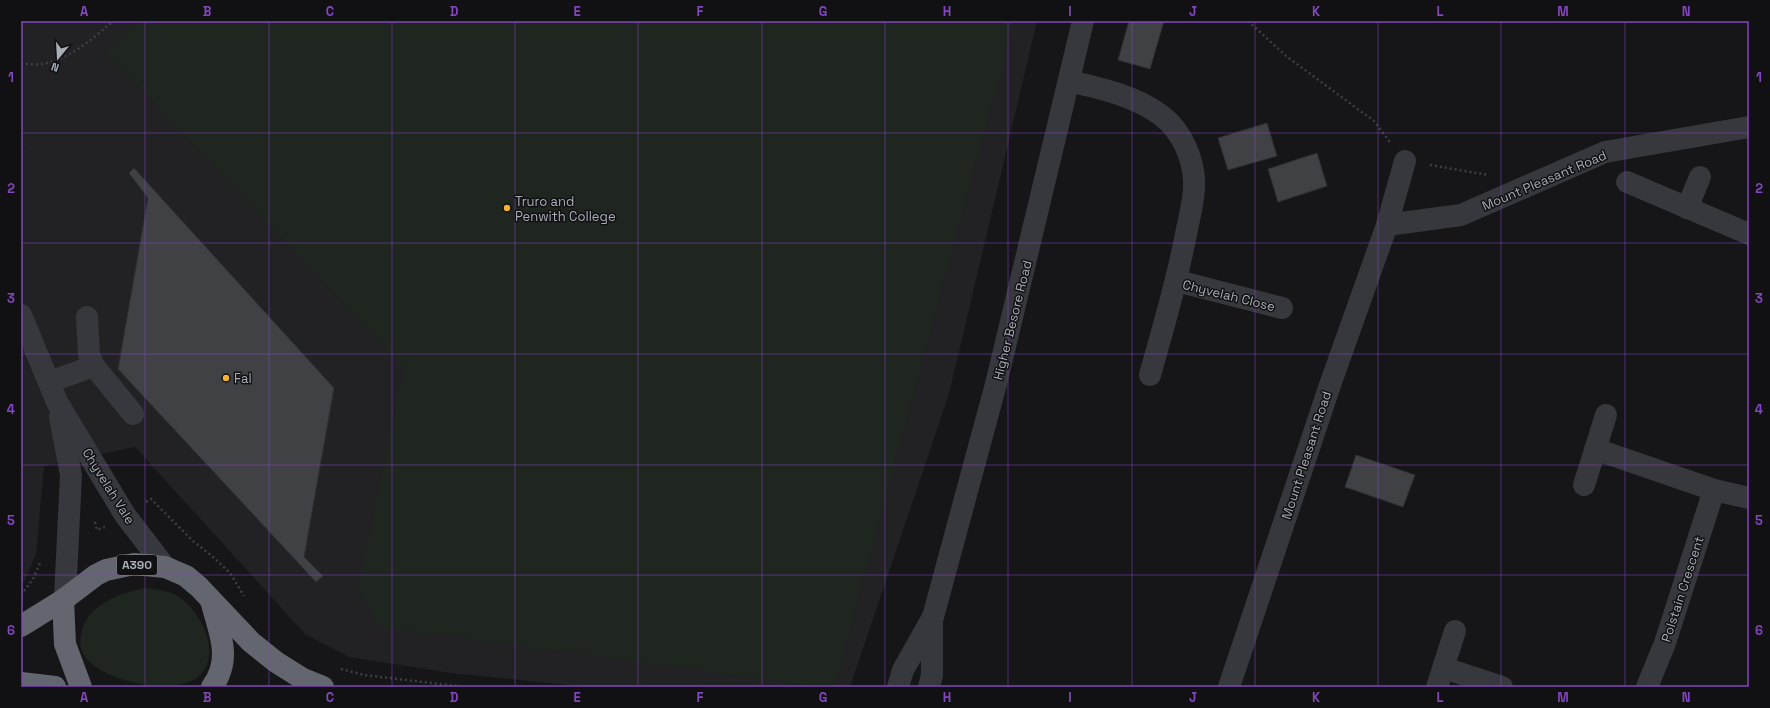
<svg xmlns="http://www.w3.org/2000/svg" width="1770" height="708" font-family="'Space Grotesk',sans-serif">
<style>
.built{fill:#222225}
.green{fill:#1e261f}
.building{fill:#404145;stroke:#303034}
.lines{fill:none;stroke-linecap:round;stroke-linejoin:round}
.path{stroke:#3d3f44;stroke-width:2.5;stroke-dasharray:2 3;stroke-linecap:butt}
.minor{stroke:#37383d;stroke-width:22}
.highway{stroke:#63666e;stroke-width:22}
.grid{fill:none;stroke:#8446be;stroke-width:1;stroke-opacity:0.55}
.poi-dot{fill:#f2b134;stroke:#111113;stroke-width:1.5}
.labels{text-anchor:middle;stroke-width:3;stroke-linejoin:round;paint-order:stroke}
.shield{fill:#111113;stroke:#7b7e86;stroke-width:1}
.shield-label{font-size:12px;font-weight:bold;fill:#a8adb8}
.street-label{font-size:13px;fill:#a8adb8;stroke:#111113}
.poi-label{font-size:13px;fill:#a8adb8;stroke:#111113;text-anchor:start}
.neatline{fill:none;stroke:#8446be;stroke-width:1.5}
.grid-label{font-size:13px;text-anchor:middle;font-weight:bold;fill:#8446be}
</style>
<rect width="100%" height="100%" fill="#161618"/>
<!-- built -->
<path class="built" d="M21 21H1037L949 394 850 687H587L451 673 349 657 305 634 135 447 44 466 36 554 24 582 21 583Z"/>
<!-- green -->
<g class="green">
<path d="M137 21H1014L834 687H822L377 626 359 584 404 367 106 52Z"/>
<path d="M144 588C155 589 164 590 174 594 199 606 225 655 198 677 174 696 107 682 88 660 81 653 79 644 81 635 86 605 118 594 144 588Z"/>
</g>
<!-- building -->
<g class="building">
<path d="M1129 21H1164L1150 69 1118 60Z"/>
<path d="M1267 123 1277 156 1228 170 1218 138Z"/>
<path d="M1317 153 1327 186 1278 202 1268 169Z"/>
<path d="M134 168 334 388 304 557 323 576 316 582 118 369 148 198 129 173Z"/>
<path d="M1356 455 1415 475 1403 507 1345 487Z"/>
</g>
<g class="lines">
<!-- path -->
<g class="path">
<path d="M1248 21 1286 56 1374 121 1390 142"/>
<path d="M21 63C57 71 88 43 113 21"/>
<path d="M21 153 26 151"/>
<path d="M1430 165 1488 175"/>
<path d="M146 502 151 499 193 541 212 556 230 573 244 596"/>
<path d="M95 522 97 530 105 527"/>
<path d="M21 595 33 579 41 561"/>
<path d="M341 669 364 675 465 687"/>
</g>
<!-- minor -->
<g class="minor">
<path d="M1069 81C1100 88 1136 96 1162 116 1182 131 1195 161 1194 186 1194 202 1189 218 1186 234 1177 282 1163 328 1150 375"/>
<path d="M1627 182 1749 234"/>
<path d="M1687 208 1700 177"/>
<path d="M1387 225 1461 215 1605 152 1749 127"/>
<path d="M1177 281 1282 308"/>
<path d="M21 315 57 402 125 515 165 567"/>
<path d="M87 317 89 355 94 366 133 414"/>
<path d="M49 382 94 366"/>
<path d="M60 417 71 475 65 597"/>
<path d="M1595 449 1714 490"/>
<path d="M1584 485 1606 415"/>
<path d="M1444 668 1502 687"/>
<path d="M898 687 903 670 933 617 996 384 1083 21"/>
<path d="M929 687 932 675V620"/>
<path d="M1229 687 1330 385 1387 225 1405 161"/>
<path d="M1437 687 1455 631"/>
<path d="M1647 687 1665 643 1714 490 1749 498"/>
</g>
<!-- highway -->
<g class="highway">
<path d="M63 600 65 644 81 687"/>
<path d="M211 600C219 632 233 658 212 687"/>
<path d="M21 626 63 600 96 575 106 570 134 564 165 567 186 576 199 587 251 642 276 662 303 679 323 687"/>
<path d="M21 683 55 687"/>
</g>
</g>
<!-- grid -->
<path class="grid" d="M145 21V687M269 21V687M392 21V687M515 21V687M638 21V687M762 21V687M885 21V687M1008 21V687M1132 21V687M1255 21V687M1378 21V687M1501 21V687M1625 21V687M21 133H1749M21 243H1749M21 354H1749M21 465H1749M21 575H1749"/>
<!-- markers -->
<g class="poi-dot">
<circle cx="507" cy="208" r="4"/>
<circle cx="226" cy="378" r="4"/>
</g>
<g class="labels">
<!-- shield labels -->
<rect class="shield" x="117" y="555" width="40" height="20" rx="3"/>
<g class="shield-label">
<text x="137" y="569">A390</text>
</g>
<!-- street labels -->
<g class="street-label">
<text transform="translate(1544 180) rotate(-23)" y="5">Mount Pleasant Road</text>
<text transform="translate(1229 295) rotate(14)" y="5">Chyvelah Close</text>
<text transform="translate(1012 320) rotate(-76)" y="5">Higher Besore Road</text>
<text transform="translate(1306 455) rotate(-72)" y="5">Mount Pleasant Road</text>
<text transform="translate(109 486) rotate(58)" y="5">Chyvelah Vale</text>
<text transform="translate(1682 589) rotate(-72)" y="5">Polstain Crescent</text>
</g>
<!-- poi labels -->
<g class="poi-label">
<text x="515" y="206">Truro and<tspan x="515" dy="15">Penwith College</tspan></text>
<text x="234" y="383">Fal</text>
</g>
</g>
<!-- border -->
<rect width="1770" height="708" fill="none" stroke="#111113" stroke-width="44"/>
<!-- north arrow -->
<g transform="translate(58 58) rotate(198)" stroke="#111113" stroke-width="3" paint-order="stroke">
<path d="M0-3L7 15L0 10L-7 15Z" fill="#a8adb8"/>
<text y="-6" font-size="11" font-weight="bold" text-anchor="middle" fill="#a8adb8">N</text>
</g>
<rect x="22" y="22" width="1726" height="664" class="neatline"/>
<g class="grid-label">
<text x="84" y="16">A</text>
<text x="207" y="16">B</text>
<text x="330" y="16">C</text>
<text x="454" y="16">D</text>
<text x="577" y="16">E</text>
<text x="700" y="16">F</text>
<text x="823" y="16">G</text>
<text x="947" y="16">H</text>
<text x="1070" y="16">I</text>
<text x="1193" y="16">J</text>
<text x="1316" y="16">K</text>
<text x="1440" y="16">L</text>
<text x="1563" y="16">M</text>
<text x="1686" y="16">N</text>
<text x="11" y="82">1</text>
<text x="1759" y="82">1</text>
<text x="11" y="193">2</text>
<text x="1759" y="193">2</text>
<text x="11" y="303">3</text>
<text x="1759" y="303">3</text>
<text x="11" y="414">4</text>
<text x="1759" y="414">4</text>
<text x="11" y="525">5</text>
<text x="1759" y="525">5</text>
<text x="11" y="635">6</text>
<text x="1759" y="635">6</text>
<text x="84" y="702">A</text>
<text x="207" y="702">B</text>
<text x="330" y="702">C</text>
<text x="454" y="702">D</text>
<text x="577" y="702">E</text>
<text x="700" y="702">F</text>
<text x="823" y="702">G</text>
<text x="947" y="702">H</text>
<text x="1070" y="702">I</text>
<text x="1193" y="702">J</text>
<text x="1316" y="702">K</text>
<text x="1440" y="702">L</text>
<text x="1563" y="702">M</text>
<text x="1686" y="702">N</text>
</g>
</svg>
